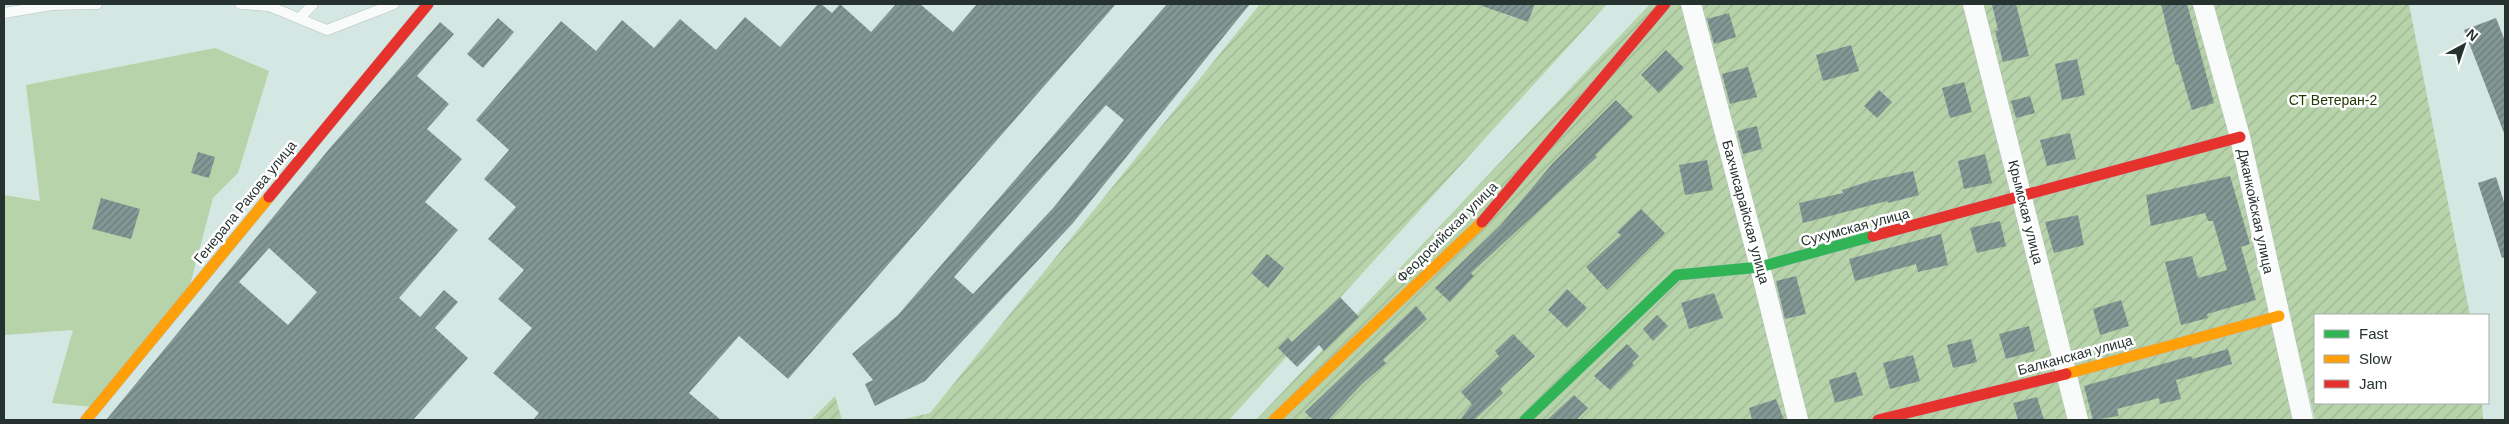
<svg xmlns="http://www.w3.org/2000/svg" width="2509" height="424" font-family="Arial,sans-serif">
<style>
.park{fill:#b7d3aa}
.garden{fill:url(#garden-furrows)}
.building{fill:url(#building-hatch);fill-rule:evenodd}
.lines{fill:none;stroke-linecap:round;stroke-linejoin:round}
.lane-casing{stroke:#b4c2be;stroke-width:11}
.street-casing{stroke:#b4c2be;stroke-width:21}
.fast-casing{stroke:#b4c2be;stroke-width:12}
.slow-casing{stroke:#b4c2be;stroke-width:12}
.jam-casing{stroke:#b4c2be;stroke-width:12}
.lane{stroke:#f9fbfb;stroke-width:10}
.street{stroke:#f9fbfb;stroke-width:20}
.fast{stroke:#30b455;stroke-width:11}
.slow{stroke:#ff9f0a;stroke-width:11}
.jam{stroke:#e5322d;stroke-width:11}
.labels{text-anchor:middle;stroke-width:5;stroke-linejoin:round;paint-order:stroke}
.park-label{font-size:14px;fill:#243a06;stroke:#fff}
.street-label{font-size:14px;fill:#26322f;stroke:#fff}
</style>
<defs>
<pattern id="garden-furrows" width="10" height="10" patternUnits="userSpaceOnUse" patternTransform="scale(1.25)"><rect width="10" height="10" fill="#b7d3aa"/><path d="M-1 1l2-2M0 10L10 0M9 11l2-2" fill="none" stroke="#9db693"/></pattern>
<pattern id="building-hatch" width="6" height="6" patternUnits="userSpaceOnUse" patternTransform="scale(1.25)"><rect width="6" height="6" fill="#839795"/><path d="M-1 1l2-2M0 6l6-6M5 7l2-2" fill="none" stroke="#6b7c7a"/></pattern>
</defs>
<rect width="100%" height="100%" fill="#d5e7e2"/>
<!-- park -->
<path class="park" d="M215 48 269 71 238 173 213 198 189 289 93 407 52 403 73 330 4 335V195L40 201 26 85Z"/>
<!-- garden -->
<g class="garden">
<path d="M1260 4H1507L1504 14 1528 22 1535 4H1607L1229 420H900L930 413Z"/>
<path d="M1650 4H2197L2303 420H1256Z"/>
<path d="M2212 4H2409L2470 315H2315V403H2482L2483 420H2315Z"/>
<path d="M835 396 842 420H811Z"/>
</g>
<!-- building -->
<g class="building">
<path d="M818 4H821L832 13 840 4 871 32 896 4H920L953 32 977 4H1116L788 379 739 336 689 393 721 420H533L539 413 493 373 532 328 498 299 524 270 488 239 516 207 484 179 509 150 476 120 561 21 596 51 622 20 654 48 680 19 716 50 745 17 780 47Z"/>
<path d="M1167 4H1250L1073 223 925 381 875 406 865 384 873 380 852 354 898 315ZM1106 105 1124 120 1054 207 973 294 954 277Z"/>
<path d="M1482 4H1535L1528 22 1482 6Z"/>
<path d="M1992 4H2016L2029 56 2003 62 1995 31 1998 30Z"/>
<path d="M2161 4H2187L2214 103 2192 110 2178 64 2176 65Z"/>
<path d="M1729 13 1736 37 1714 44 1707 19Z"/>
<path d="M498 18 514 32 483 68 467 54Z"/>
<path d="M2496 18 2505 41 2504 133 2464 30Z"/>
<path d="M440 22 454 34 417 76 449 104 427 129 462 159 425 202 458 230 399 298 420 317 444 290 458 302 435 328 468 358 413 420H106L330 148ZM269 248 317 292 288 325 239 282Z"/>
<path d="M1851 45 1859 71 1823 81 1816 55Z"/>
<path d="M1666 50 1684 68 1659 93 1641 75Z"/>
<path d="M2077 59 2085 95 2062 100 2055 64Z"/>
<path d="M1748 67 1757 97 1730 104 1722 74Z"/>
<path d="M1964 82 1972 112 1950 118 1942 88Z"/>
<path d="M1879 90 1892 102 1877 118 1864 106Z"/>
<path d="M2030 96 2035 113 2016 118 2011 101Z"/>
<path d="M1616 100 1633 117 1595 155 1597 157 1471 273 1474 276 1450 302 1435 288 1500 226 1552 164Z"/>
<path d="M1757 126 1762 149 1743 154 1737 131Z"/>
<path d="M2070 133 2076 159 2047 166 2040 140Z"/>
<path d="M198 152 215 157 209 178 191 173Z"/>
<path d="M1985 154 1992 183 1964 189 1958 161Z"/>
<path d="M1707 160 1713 190 1685 195 1679 165Z"/>
<path d="M1913 171 1919 195 1888 203 1887 201 1803 223 1799 203 1843 193 1842 190 1870 181Z"/>
<path d="M2230 176 2250 244 2241 247 2256 300 2207 314 2208 318 2181 325 2165 262 2192 256 2198 278 2227 270 2213 221H2208L2205 213 2151 226 2146 195Z"/>
<path d="M2496 177 2505 205V257L2502 258 2478 183Z"/>
<path d="M101 198 140 209 131 239 92 229Z"/>
<path d="M1641 209 1665 233 1607 290 1586 267 1621 235 1617 232Z"/>
<path d="M2078 215 2084 245 2054 253 2045 222Z"/>
<path d="M2000 221 2006 246 1977 253 1970 228Z"/>
<path d="M1941 234 1948 265 1918 272 1916 264 1855 281 1849 259Z"/>
<path d="M1267 254 1284 268 1268 288 1251 273Z"/>
<path d="M1796 276 1806 314 1785 319 1776 281Z"/>
<path d="M1567 289 1587 308 1567 328 1548 310Z"/>
<path d="M1714 293 1723 318 1689 329 1681 303Z"/>
<path d="M1340 297 1359 317 1324 351 1319 345 1297 367 1278 348 1288 338 1292 342Z"/>
<path d="M2121 300 2129 326 2100 335 2093 309Z"/>
<path d="M1416 306 1427 319 1383 360 1386 363 1362 384 1328 420H1313L1305 412Z"/>
<path d="M1657 315 1668 326 1653 341 1643 329Z"/>
<path d="M2029 326 2035 351 2006 359 1999 334Z"/>
<path d="M1513 334 1535 356 1500 389 1503 393 1474 420H1460L1472 404 1461 392 1499 356 1495 351Z"/>
<path d="M1971 339 1977 362 1953 368 1947 345Z"/>
<path d="M1627 344 1639 356 1632 363 1634 365 1610 390 1594 376Z"/>
<path d="M2228 349 2232 364 2176 380 2181 399 2160 404 2159 398 2117 409 2119 416 2093 420 2084 386 2191 356 2192 359Z"/>
<path d="M1913 355 1920 381 1890 389 1883 363Z"/>
<path d="M1856 372 1863 395 1835 403 1829 380Z"/>
<path d="M1574 395 1588 408 1576 420H1547Z"/>
<path d="M2037 397 2044 420H2018L2013 403Z"/>
<path d="M1776 399 1784 420H1752L1749 408Z"/>
</g>
<g class="lines">
<!-- lane casing -->
<g class="lane-casing">
<g id="lane">
<path d="M240 4 269 6 327 30 394 4"/>
<path d="M4 13 52 5 97 4"/>
<path d="M300 18 313 4"/>
</g>
</g>
<!-- street casing -->
<g class="street-casing">
<g id="street">
<path d="M1691 4 1760 267 1798 420"/>
<path d="M1973 4 2078 420"/>
<path d="M2203 4 2240 137 2303 420"/>
</g>
</g>
<!-- fast casing -->
<g class="fast-casing">
<path id="fast" d="M1525 420 1677 275 1760 267 1873 236"/>
</g>
<!-- slow casing -->
<g class="slow-casing">
<g id="slow">
<path d="M2066 374 2279 316"/>
<path d="M86 420 269 197"/>
<path d="M1274 420 1482 222"/>
</g>
</g>
<!-- jam casing -->
<g class="jam-casing">
<g id="jam">
<path d="M269 197 428 4"/>
<path d="M1482 222 1665 4"/>
<path d="M1873 236 2240 137"/>
<path d="M1878 420 2066 374"/>
</g>
</g>
<!-- lane -->
<use href="#lane" class="lane"/>
<!-- street -->
<use href="#street" class="street"/>
<!-- fast -->
<use href="#fast" class="fast"/>
<!-- slow -->
<use href="#slow" class="slow"/>
<!-- jam -->
<use href="#jam" class="jam"/>
</g>
<g class="labels">
<!-- park labels -->
<g class="park-label">
<text x="2333" y="105">СТ Ветеран-2</text>
</g>
<!-- street labels -->
<g class="street-label">
<text transform="translate(245 202) rotate(-51)" y="5">Генерала Ракова улица</text>
<text transform="translate(2256 211) rotate(78)" y="5">Джанкойская улица</text>
<text transform="translate(1746 212) rotate(75)" y="5">Бахчисарайская улица</text>
<text transform="translate(2026 212) rotate(76)" y="5">Крымская улица</text>
<text transform="translate(1855 227) rotate(-15)" y="5">Сухумская улица</text>
<text transform="translate(1447 232) rotate(-45)" y="5">Феодосийская улица</text>
<text transform="translate(2075 355) rotate(-15)" y="5">Балканская улица</text>
</g>
</g>
<!-- border -->
<rect width="2509" height="424" fill="none" stroke="#26322f" stroke-width="10"/>
<!-- legend -->
<rect x="2314" y="314" width="175" height="90" fill="#ffffff" stroke="#a8adac"/>
<rect x="2324" y="330" width="25" height="8" fill="#30b455" stroke="#a8adac"/>
<text x="2359" y="339" font-size="15" fill="#26322f">Fast</text>
<rect x="2324" y="355" width="25" height="8" fill="#ff9f0a" stroke="#a8adac"/>
<text x="2359" y="364" font-size="15" fill="#26322f">Slow</text>
<rect x="2324" y="380" width="25" height="8" fill="#e5322d" stroke="#a8adac"/>
<text x="2359" y="389" font-size="15" fill="#26322f">Jam</text>
<!-- north arrow -->
<g transform="translate(2464 45) rotate(40)" stroke="#ffffff" stroke-width="4" paint-order="stroke">
<path d="M0-4L9 19L0 12L-9 19Z" fill="#26322f"/>
<text y="-8" font-size="14" font-weight="bold" text-anchor="middle" fill="#26322f">N</text>
</g>
</svg>
